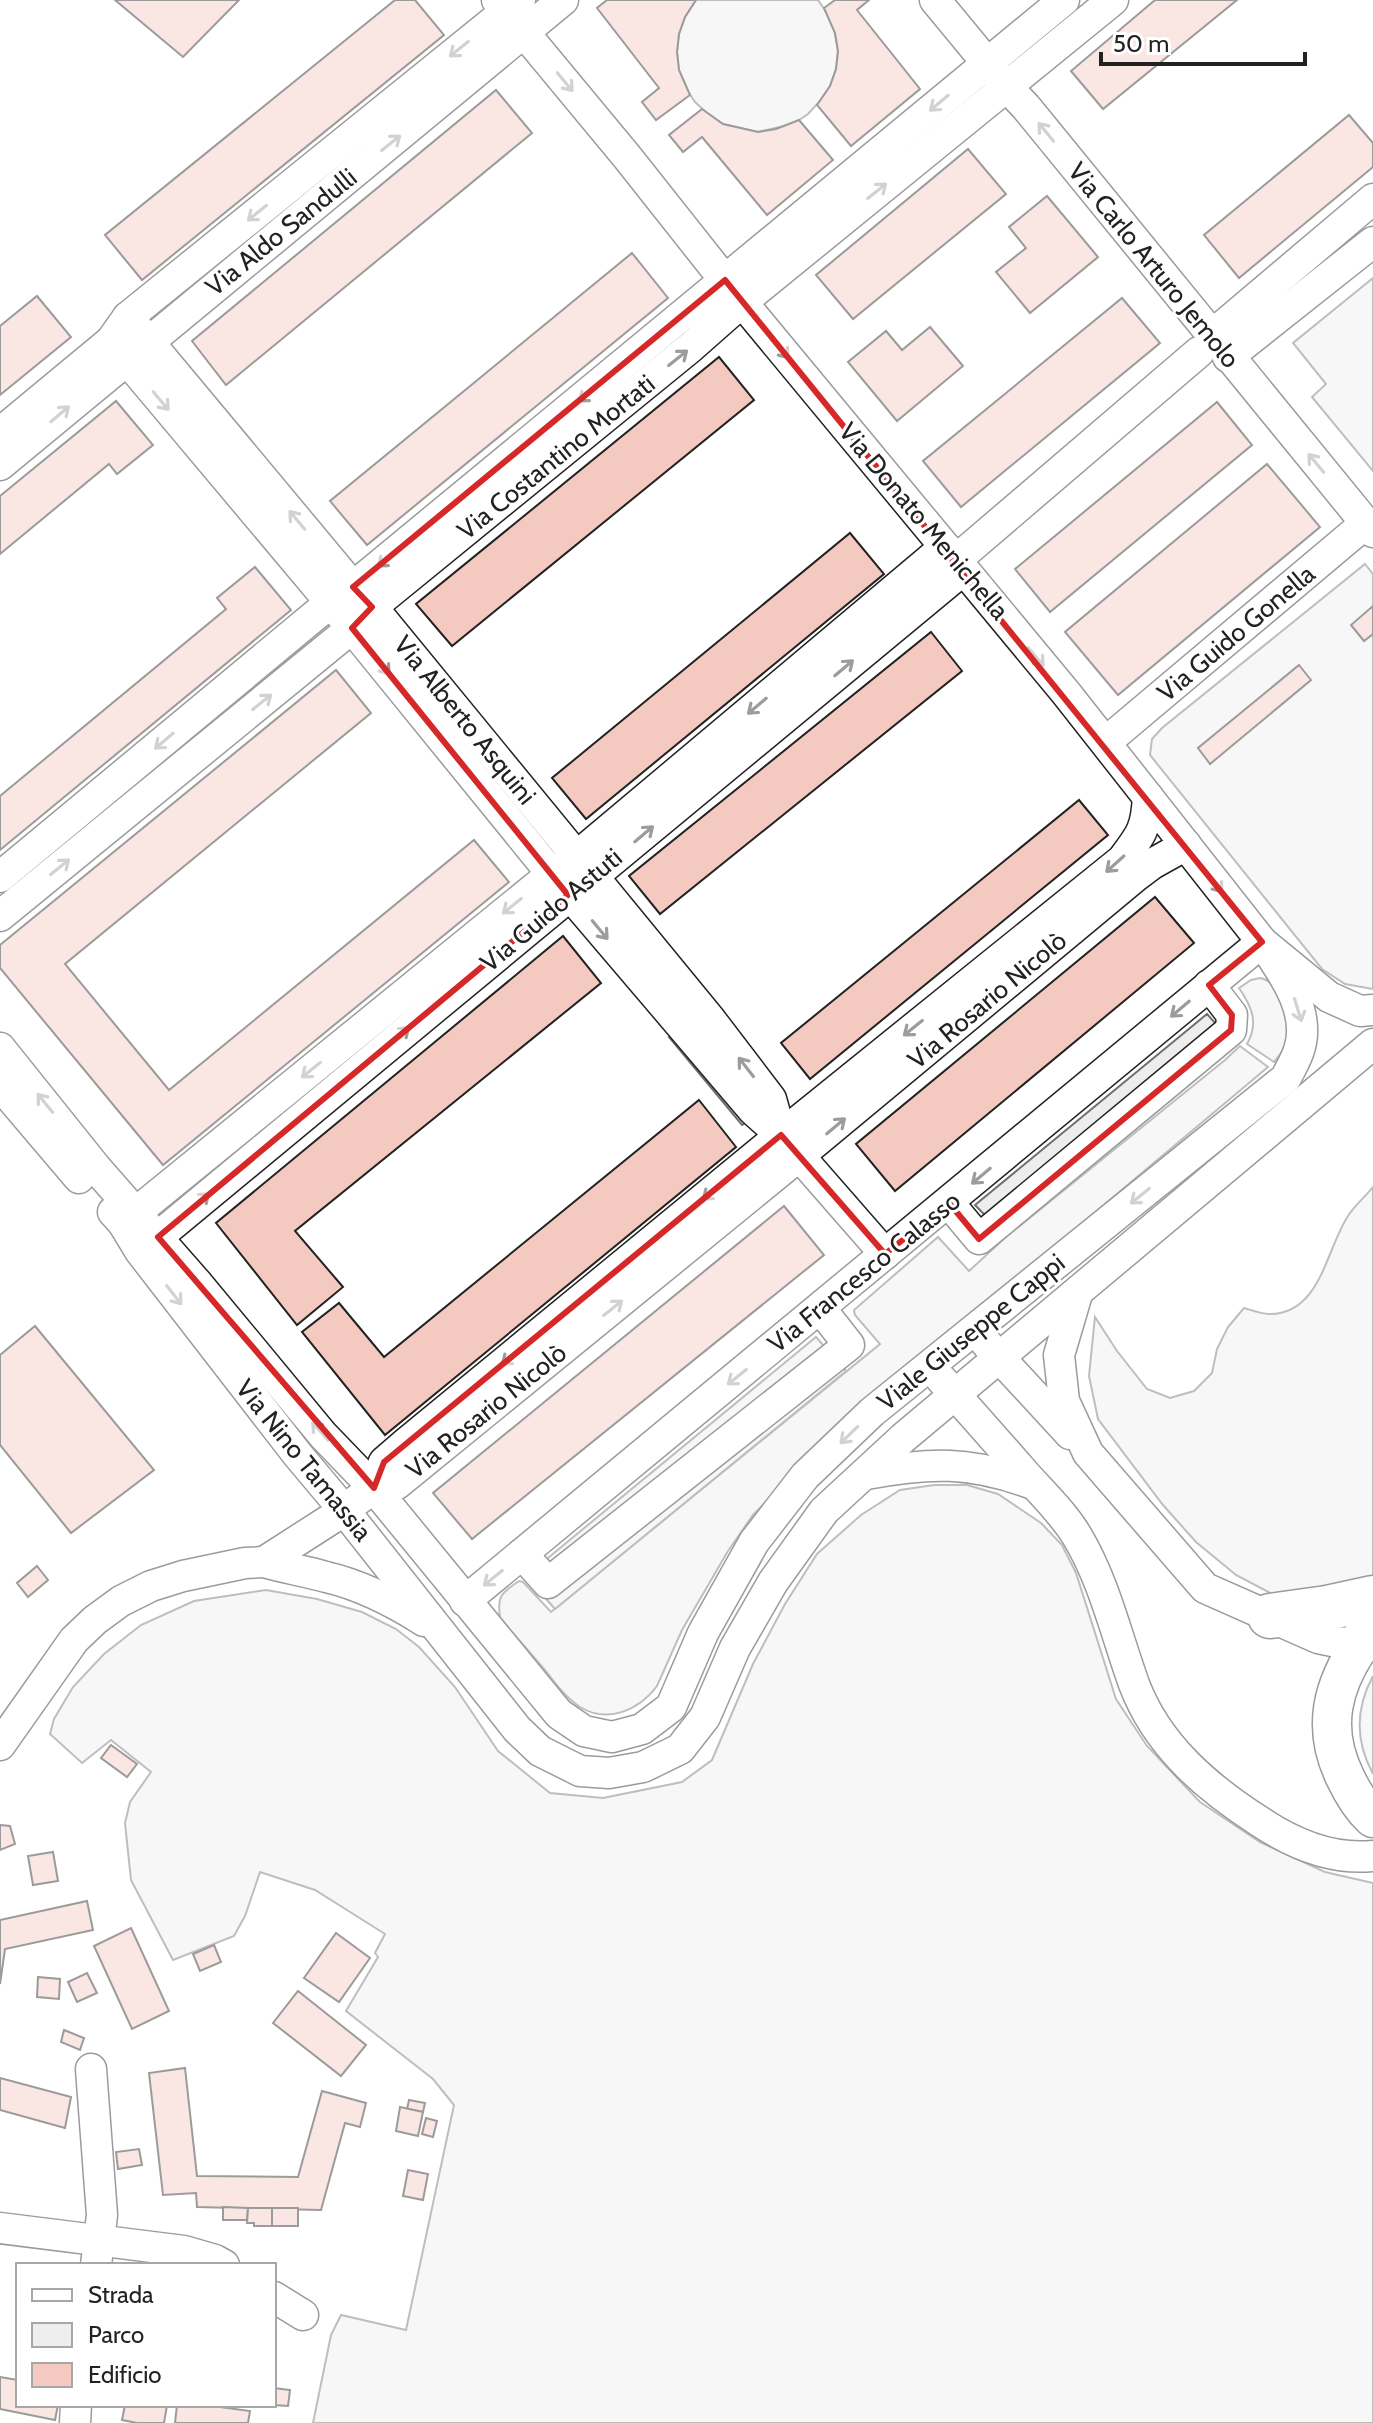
<svg xmlns="http://www.w3.org/2000/svg" width="1373" height="2423" font-family="Cabin,sans-serif">
<style>
.green{fill:#eee;stroke:#6f6f6f;stroke-width:2}
.parking{fill:#ededed;stroke:#6f6f6f;stroke-width:2}
.building{fill:#f3c9c0;stroke:#222;stroke-width:2}
.lines{fill:none;stroke-linecap:round;stroke-linejoin:round}
.minor-casing{stroke:#222;stroke-width:33}
.major-casing{stroke:#222;stroke-width:41}
.highway-casing{stroke:#222;stroke-width:47}
.minor{stroke:#fff;stroke-width:30}
.major{stroke:#fff;stroke-width:38}
.highway{stroke:#fff;stroke-width:44}
.oneway{stroke:#9c9c9c}
.marked{fill:none;stroke:#d62828;stroke-width:6;stroke-linejoin:round}
.labels{text-anchor:middle;stroke-width:6;stroke-linejoin:round;paint-order:stroke}
.street-label{font-size:26px;fill:#222;stroke:#fff}
</style>
<rect width="100%" height="100%" fill="#fff"/>
<!-- green -->
<g class="green">
<path d="M1365 564 1373 574V989L1345 984 1322 969 1150 755 1152 739 1162 728Z"/>
<path d="M1260 978C1282 982 1291 1020 1287 1039 1285 1049 1280 1055 1274 1062L1247 1044C1259 1023 1252 1007 1239 988L1251 980Z"/>
<path d="M1240 1046 1268 1067 831 1434 753 1515 728 1551 682 1630 657 1686C639 1710 608 1724 580 1707 566 1698 555 1683 545 1670 530 1653 515 1635 500 1618 497 1596 501 1593 519 1581L523 1582 551 1612 880 1344 855 1315 854 1310 938 1237 969 1271 1006 1237 1225 1060Z"/>
<path d="M1373 1187V1584L1272 1594 1236 1575 1196 1542 1163 1505 1098 1419 1089 1376 1095 1317 1117 1351 1147 1389 1170 1398 1194 1391 1212 1373 1217 1349 1228 1327 1244 1308C1251 1310 1261 1314 1269 1314 1321 1314 1326 1249 1348 1216 1354 1206 1365 1197 1373 1187Z"/>
<path d="M934 1485H967L998 1494 1041 1523 1062 1545 1076 1573 1116 1699 1147 1746 1200 1802 1260 1842 1325 1872 1373 1883V2423H313L331 2335 341 2315 406 2330 454 2105 433 2079 346 2011 378 1957 375 1953 385 1934 315 1890 260 1872 245 1916 234 1936 173 1960 131 1880 125 1823 130 1802 151 1772 111 1740 82 1763 50 1734 54 1719 73 1687 104 1654 141 1625 194 1601 266 1590 317 1599 362 1612 396 1629 419 1647 455 1687 498 1751 550 1793 603 1798 682 1782 712 1760 753 1664 785 1604 817 1554 861 1515 900 1490Z"/>
<path d="M1373 1676V1774C1355 1741 1355 1709 1373 1676Z"/>
</g>
<!-- parking -->
<g class="parking">
<path d="M696 0H818L829 16 835 33 838 51 836 69 830 86 820 101 808 114 793 124 758 132 723 124 708 114 695 102 685 87 679 70 677 52 679 34 685 17Z"/>
<path d="M1373 278V471L1312 397 1326 384 1293 343Z"/>
<path d="M1207 1014 1236 1046 1006 1237 975 1205Z"/>
<path d="M675 1031 749 1121 742 1125 669 1037Z"/>
<path d="M816 1337 846 1371 555 1609 526 1576Z"/>
</g>
<!-- building -->
<g class="building">
<path d="M115 0H239L183 57Z"/>
<path d="M395 0H415L444 35 142 280 105 235Z"/>
<path d="M607 0H696L685 17 679 34 677 52 679 70 690 95 656 120 642 102 659 88 597 8Z"/>
<path d="M835 0H869L857 10 920 89 851 146 817 105 830 86 836 69 838 51 835 33 824 8Z"/>
<path d="M1155 0H1237L1103 109 1071 71Z"/>
<path d="M496 90 532 133 226 385 192 341Z"/>
<path d="M702 109 723 124 758 132 776 129 799 120 833 160 767 215 702 137 683 152 669 135Z"/>
<path d="M1349 115 1373 143V167L1239 278 1204 235Z"/>
<path d="M968 149 1006 194 853 319 816 275Z"/>
<path d="M1047 196 1098 257 1030 313 996 272 1026 248 1009 227Z"/>
<path d="M632 253 668 298 367 545 330 501Z"/>
<path d="M37 296 71 337 0 395V326Z"/>
<path d="M1122 298 1160 343 961 507 923 461Z"/>
<path d="M930 327 963 366 897 421 848 362 886 331 902 350Z"/>
<path d="M719 357 754 400 452 646 416 604Z"/>
<path d="M116 401 153 445 117 474 109 464 0 554V496Z"/>
<path d="M1217 402 1252 445 1050 612 1015 569Z"/>
<path d="M1267 464 1320 527 1118 695 1065 632Z"/>
<path d="M850 533 884 574 586 819 552 778Z"/>
<path d="M255 567 291 610 0 850V796L226 609 217 598Z"/>
<path d="M1373 606V634L1364 641 1351 625Z"/>
<path d="M931 632 962 671 660 914 629 876Z"/>
<path d="M1299 665 1311 680 1210 764 1198 748Z"/>
<path d="M336 670 371 713 65 964 169 1090 474 840 509 882 163 1165 0 968V945Z"/>
<path d="M1079 800 1108 835 810 1079 781 1043Z"/>
<path d="M1155 897 1194 943 895 1191 856 1144Z"/>
<path d="M563 936 601 983 295 1231 343 1287 297 1325 216 1223Z"/>
<path d="M699 1100 736 1147 385 1435 302 1332 339 1303 384 1357Z"/>
<path d="M784 1206 824 1255 472 1539 433 1493Z"/>
<path d="M35 1326 154 1470 71 1533 0 1445V1355Z"/>
<path d="M37 1566 48 1580 28 1597 17 1583Z"/>
<path d="M111 1745 137 1764 127 1777 101 1758Z"/>
<path d="M0 1825 10 1826 15 1844 0 1850Z"/>
<path d="M53 1852 58 1881 33 1885 28 1856Z"/>
<path d="M87 1901 93 1930 5 1949 0 1984V1920Z"/>
<path d="M131 1928 169 2011 132 2029 94 1946Z"/>
<path d="M336 1933 370 1958 339 2002 304 1978Z"/>
<path d="M214 1945 221 1962 200 1971 193 1954Z"/>
<path d="M87 1973 97 1993 77 2002 68 1982Z"/>
<path d="M38 1977 60 1979 59 1999 37 1997Z"/>
<path d="M298 1991 366 2045 341 2076 273 2023Z"/>
<path d="M64 2030 84 2038 80 2050 61 2042Z"/>
<path d="M185 2068 197 2176 298 2177 322 2091 366 2103 360 2127 345 2123 321 2210 197 2207 196 2193 163 2195 149 2073Z"/>
<path d="M0 2078 71 2097 65 2128 0 2110Z"/>
<path d="M409 2100 425 2103 423 2112 407 2109Z"/>
<path d="M400 2107 423 2112 418 2136 396 2131Z"/>
<path d="M426 2118 437 2121 433 2137 422 2134Z"/>
<path d="M139 2149 142 2165 118 2169 116 2152Z"/>
<path d="M408 2170 428 2174 423 2200 403 2196Z"/>
<path d="M223 2207 248 2208 247 2220H223Z"/>
<path d="M248 2208H272V2226H254V2223H247Z"/>
<rect x="272" y="2208" width="26" height="18"/>
<path d="M0 2377 18 2380V2405H58L55 2420 0 2409Z"/>
<path d="M274 2388 290 2390 288 2406 274 2405Z"/>
<path d="M125 2405H167L164 2423H137L122 2420Z"/>
<path d="M177 2405H205L250 2411 248 2423H175Z"/>
</g>
<g class="lines">
<!-- minor casing -->
<g class="minor-casing">
<g id="minor">
<path d="M497 0 628 158 742 302 1066 693 1262 942 1329 997 1360 1011 1373 1010"/>
<path d="M935 0 1006 86 1026 107 1373 532"/>
<path d="M128 317 353 587 372 607 710 1019 771 1099 781 1135"/>
<path d="M1211 336 1373 199"/>
<path d="M111 341 352 628 552 874 753 1110 781 1135 885 1254"/>
<path d="M1228 357 1373 242"/>
<path d="M0 433 111 341 128 317 520 0"/>
<path d="M0 465 563 0"/>
<path d="M956 560 1199 352"/>
<path d="M1106 742 1366 523"/>
<path d="M0 877 330 603 353 587 1064 0"/>
<path d="M0 916 352 628 372 607 691 347 742 302 1113 0"/>
<path d="M0 1048 97 1169 198 1284 323 1435 374 1488 559 1714 584 1731 612 1737 642 1729 671 1707 703 1633 754 1542 805 1476 872 1412 1286 1078C1290 1069 1296 1060 1299 1050 1312 1011 1282 972 1262 942"/>
<path d="M0 1085 79 1178"/>
<path d="M949 1203 979 1239 1231 1030 1232 1015 1209 985"/>
<path d="M113 1212 123 1223 140 1251 297 1454 344 1510 517 1729 540 1751 580 1771 609 1773 643 1767 680 1749 705 1717 735 1648 773 1582 824 1511 903 1438 1373 1044"/>
<path d="M123 1223 552 874 576 857 945 547"/>
<path d="M142 1250 963 570"/>
<path d="M1077 1294 1059 1355 1064 1401 1088 1453 1205 1588 1318 1638 1342 1643 1362 1642"/>
<path d="M986 1343 1070 1434"/>
<path d="M941 1379C970 1411 998 1443 1026 1475 1044 1495 1063 1513 1077 1536 1104 1581 1116 1634 1134 1684 1157 1745 1206 1787 1259 1821 1293 1844 1332 1860 1373 1856"/>
<path d="M866 1474C931 1462 970 1461 1033 1484"/>
<path d="M374 1488 384 1462 406 1443 781 1135 1122 860C1141 835 1146 830 1148 797"/>
<path d="M522 1554 548 1583 849 1345 820 1308"/>
<path d="M264 1562C284 1568 305 1571 326 1577 361 1585 394 1602 424 1621"/>
<path d="M465 1601 1262 942"/>
<path d="M0 1745 74 1640 95 1620 121 1601 151 1586 183 1576 245 1563 264 1562 331 1519 374 1488 397 1484 799 1156 1136 876 1152 864 1186 845"/>
<path d="M91 2069 102 2215 96 2265"/>
<path d="M0 2228 184 2251 215 2260 224 2265"/>
<path d="M274 2297 303 2315"/>
<path d="M75 2423 76 2405"/>
</g>
</g>
<!-- major casing -->
<g class="major-casing">
<path id="major" d="M1373 1640 1362 1642C1332 1685 1321 1728 1345 1777 1352 1792 1360 1806 1373 1818"/>
</g>
<!-- highway casing -->
<g class="highway-casing">
<g id="highway">
<path d="M1270 1616 1327 1608 1373 1598"/>
<path d="M1362 1642 1373 1629"/>
</g>
</g>
<!-- minor -->
<use href="#minor" class="minor"/>
<!-- major -->
<use href="#major" class="major"/>
<!-- highway -->
<use href="#highway" class="highway"/>
</g>
<!-- one-way arrows -->
<defs><path id="oneway-shaft" d="M-6 0H5M1.5-3L5.5 0L1.5 3" fill="none" stroke-width="1.6" stroke-linecap="round" stroke-linejoin="round" transform="scale(2)"/></defs>
<g class="oneway">
<use href="#oneway-shaft" transform="translate(459 49) rotate(141)"/>
<use href="#oneway-shaft" transform="translate(565 82) rotate(50)"/>
<use href="#oneway-shaft" transform="translate(939 103) rotate(140)"/>
<use href="#oneway-shaft" transform="translate(1046 132) rotate(-129)"/>
<use href="#oneway-shaft" transform="translate(391 143) rotate(-39)"/>
<use href="#oneway-shaft" transform="translate(877 191) rotate(-39)"/>
<use href="#oneway-shaft" transform="translate(257 213) rotate(141)"/>
<use href="#oneway-shaft" transform="translate(781 349) rotate(50)"/>
<use href="#oneway-shaft" transform="translate(678 358) rotate(-39)"/>
<use href="#oneway-shaft" transform="translate(588 394) rotate(141)"/>
<use href="#oneway-shaft" transform="translate(161 401) rotate(50)"/>
<use href="#oneway-shaft" transform="translate(60 414) rotate(-40)"/>
<use href="#oneway-shaft" transform="translate(1316 463) rotate(-130)"/>
<use href="#oneway-shaft" transform="translate(297 520) rotate(-130)"/>
<use href="#oneway-shaft" transform="translate(387 559) rotate(141)"/>
<use href="#oneway-shaft" transform="translate(1036 657) rotate(50)"/>
<use href="#oneway-shaft" transform="translate(382 665) rotate(51)"/>
<use href="#oneway-shaft" transform="translate(844 668) rotate(-40)"/>
<use href="#oneway-shaft" transform="translate(262 702) rotate(-39)"/>
<use href="#oneway-shaft" transform="translate(757 706) rotate(140)"/>
<use href="#oneway-shaft" transform="translate(164 741) rotate(140)"/>
<use href="#oneway-shaft" transform="translate(644 834) rotate(-40)"/>
<use href="#oneway-shaft" transform="translate(1115 864) rotate(138)"/>
<use href="#oneway-shaft" transform="translate(60 867) rotate(-39)"/>
<use href="#oneway-shaft" transform="translate(1215 883) rotate(52)"/>
<use href="#oneway-shaft" transform="translate(512 906) rotate(141)"/>
<use href="#oneway-shaft" transform="translate(600 930) rotate(50)"/>
<use href="#oneway-shaft" transform="translate(1180 1009) rotate(140)"/>
<use href="#oneway-shaft" transform="translate(1298 1010) rotate(73)"/>
<use href="#oneway-shaft" transform="translate(913 1028) rotate(141)"/>
<use href="#oneway-shaft" transform="translate(400 1035) rotate(-40)"/>
<use href="#oneway-shaft" transform="translate(746 1067) rotate(-128)"/>
<use href="#oneway-shaft" transform="translate(311 1070) rotate(141)"/>
<use href="#oneway-shaft" transform="translate(45 1103) rotate(-129)"/>
<use href="#oneway-shaft" transform="translate(836 1126) rotate(-40)"/>
<use href="#oneway-shaft" transform="translate(981 1176) rotate(140)"/>
<use href="#oneway-shaft" transform="translate(712 1192) rotate(141)"/>
<use href="#oneway-shaft" transform="translate(1140 1196) rotate(141)"/>
<use href="#oneway-shaft" transform="translate(200 1201) rotate(-41)"/>
<use href="#oneway-shaft" transform="translate(174 1295) rotate(52)"/>
<use href="#oneway-shaft" transform="translate(613 1308) rotate(-39)"/>
<use href="#oneway-shaft" transform="translate(511 1357) rotate(141)"/>
<use href="#oneway-shaft" transform="translate(737 1377) rotate(141)"/>
<use href="#oneway-shaft" transform="translate(320 1431) rotate(-131)"/>
<use href="#oneway-shaft" transform="translate(849 1435) rotate(136)"/>
<use href="#oneway-shaft" transform="translate(493 1578) rotate(141)"/>
</g>
<!-- marked area -->
<path d="M0 0H1373V2423H0ZM725 280 1262 942 1209 985 1232 1015 1231 1030 979 1239 949 1203 885 1254 781 1135 384 1462 374 1488 158 1237 568 895 352 628 372 607 353 587Z" fill="#fff" fill-opacity=".55" fill-rule="evenodd"/>
<path class="marked" d="M725 280 1262 942 1209 985 1232 1015 1231 1030 979 1239 949 1203 885 1254 781 1135 384 1462 374 1488 158 1237 568 895 352 628 372 607 353 587Z"/>
<g class="labels">
<!-- street labels -->
<g class="street-label">
<text transform="translate(281 232) rotate(-39)" y="9">Via Aldo Sandulli</text>
<text transform="translate(1154 265) rotate(51)" y="9">Via Carlo Arturo Jemolo</text>
<text transform="translate(556 457) rotate(-39)" y="9">Via Costantino Mortati</text>
<text transform="translate(924 521) rotate(50)" y="9">Via Donato Menichella</text>
<text transform="translate(1236 633) rotate(-40)" y="9">Via Guido Gonella</text>
<text transform="translate(465 720) rotate(51)" y="9">Via Alberto Asquini</text>
<text transform="translate(551 910) rotate(-40)" y="9">Via Guido Astuti</text>
<text transform="translate(987 1000) rotate(-40)" y="9">Via Rosario Nicolò</text>
<text transform="translate(864 1272) rotate(-39)" y="9">Via Francesco Calasso</text>
<text transform="translate(971 1332) rotate(-39)" y="9">Viale Giuseppe Cappi</text>
<text transform="translate(486 1411) rotate(-39)" y="9">Via Rosario Nicolò</text>
<text transform="translate(304 1460) rotate(51)" y="9">Via Nino Tamassia</text>
</g>
</g>
<!-- legend -->
<rect x="16" y="2263" width="260" height="144" fill="#ffffff" stroke="#a7a7a7" stroke-width="2"/>
<rect x="32" y="2289" width="40" height="12" fill="#ffffff" stroke="#a7a7a7" stroke-width="2"/>
<text x="88" y="2303" font-size="24" fill="#222222">Strada</text>
<rect x="32" y="2323" width="40" height="24" fill="#eeeeee" stroke="#a7a7a7" stroke-width="2"/>
<text x="88" y="2343" font-size="24" fill="#222222">Parco</text>
<rect x="32" y="2363" width="40" height="24" fill="#f3c9c0" stroke="#a7a7a7" stroke-width="2"/>
<text x="88" y="2383" font-size="24" fill="#222222">Edificio</text>
<!-- scale -->
<path d="M1101 52v12h204v-12" fill="none" stroke="#222222" stroke-width="4"/>
<text x="1113" y="52" font-size="24" fill="#222222" stroke="#ffffff" stroke-width="6" paint-order="stroke">50 m</text>
</svg>
